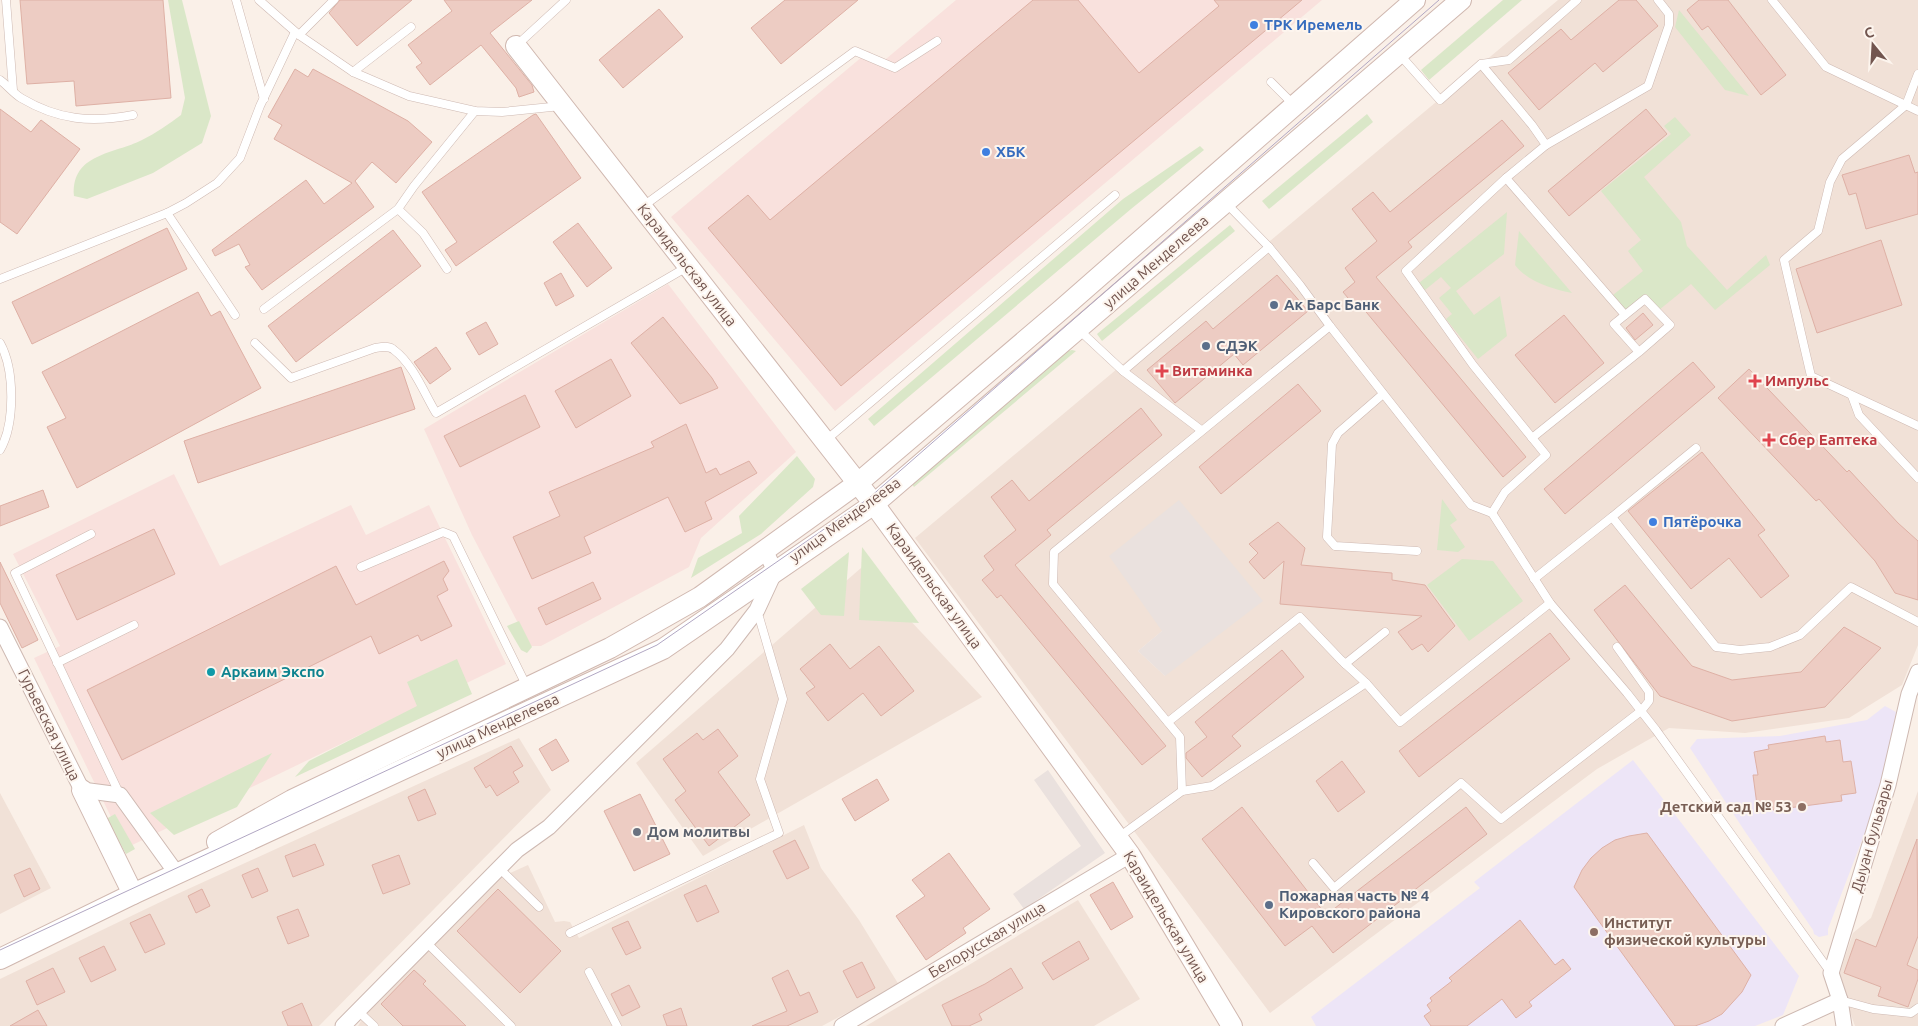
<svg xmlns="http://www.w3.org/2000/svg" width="1918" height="1026" font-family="Ubuntu,sans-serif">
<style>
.residential{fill:#f1e1d7;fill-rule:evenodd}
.commercial{fill:#f9e1dd}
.industrial{fill:#eae1de}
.education{fill:#ede5f7}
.green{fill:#dae7c8}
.building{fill:#edccc3;stroke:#deb0a5}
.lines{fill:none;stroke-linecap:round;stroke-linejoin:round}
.lane-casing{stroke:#ceb9b2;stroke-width:9}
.street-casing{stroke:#ceb9b2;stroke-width:17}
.secondary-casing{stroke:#d0b8b0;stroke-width:22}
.lane{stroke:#fff;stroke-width:8}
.street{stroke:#fff;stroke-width:15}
.secondary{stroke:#fff;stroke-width:20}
.tram{stroke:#b1a7c3;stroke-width:1}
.shop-dot{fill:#3f7fe0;stroke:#fdf5ee;stroke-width:2}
.service-dot{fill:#5c6f8a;stroke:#fdf5ee;stroke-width:2}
.health-dot{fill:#e0444e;stroke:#fdf5ee;stroke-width:2}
.culture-dot{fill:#0f9aa8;stroke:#fdf5ee;stroke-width:2}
.education-dot{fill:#8d6e63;stroke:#fdf5ee;stroke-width:2}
.worship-dot{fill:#6b7280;stroke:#fdf5ee;stroke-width:2}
.labels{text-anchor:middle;stroke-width:4;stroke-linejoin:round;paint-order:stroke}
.shop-label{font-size:15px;font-weight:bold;fill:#366cbe;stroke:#fdf5ee;text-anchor:start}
.street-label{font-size:15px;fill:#72554f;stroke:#fdf5ee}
.service-label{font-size:15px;font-weight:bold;fill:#4e5e75;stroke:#fdf5ee;text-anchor:start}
.health-label{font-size:15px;font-weight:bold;fill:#be3a42;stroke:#fdf5ee;text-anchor:start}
.culture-label{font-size:15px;font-weight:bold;fill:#0d838f;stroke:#fdf5ee;text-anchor:start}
.education-label{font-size:15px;font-weight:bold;fill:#785e54;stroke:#fdf5ee;text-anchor:end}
.worship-label{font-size:15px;font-weight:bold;fill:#5b616d;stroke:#fdf5ee;text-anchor:start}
</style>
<rect width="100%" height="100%" fill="#faf0e8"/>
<!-- residential -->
<g class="residential">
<path d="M1558 0H1918V645L1902 685 1849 718 1745 733 1669 728 1597 769 1270 1013 915 538ZM1162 631 1165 676 1138 651Z"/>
<path d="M861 568 982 697 703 856 636 763Z"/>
<path d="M519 738 551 790 319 1026H0V979L175 895Z"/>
<path d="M1918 791V1026H1855L1838 978 1853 933 1871 918Z"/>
<path d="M0 793 51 888 0 914Z"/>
<path d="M804 825 821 868 859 920 899 985 822 1026H358L374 1000 492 881 528 865 555 922 564 921 570 922 579 938Z"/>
<path d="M1078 900 1140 999 1094 1026H866Z"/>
</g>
<!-- commercial -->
<g class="commercial">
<path d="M956 0H1322L835 411 671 217 869 51 880 64Z"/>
<path d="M668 284 796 452 701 538 689 567 541 646H530L472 535 424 429Z"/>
<path d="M174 474 220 566 351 505 366 535 429 505 506 664 126 848 34 658 60 646 13 554Z"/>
</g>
<!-- industrial -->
<g class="industrial">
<path d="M1179 500 1263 601 1165 676 1138 651 1162 631 1109 556Z"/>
<path d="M1048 770 1105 853 1024 909 1013 894 1081 846 1034 780Z"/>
</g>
<!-- education -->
<g class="education">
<path d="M1885 706 1896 712 1885 780 1828 929V935L1819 937 1814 934 1813 930 1746 833 1690 748 1697 739 1780 736 1867 720Z"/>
<path d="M1633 760 1799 976 1783 1015 1755 1026H1316L1311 1017 1480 888 1474 882Z"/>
</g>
<!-- green -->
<g class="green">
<path d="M168 0H182L211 116 202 143 153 173 87 199 74 196C71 153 115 154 142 140 156 133 169 124 181 115L185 98Z"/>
<path d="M1503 0H1522L1429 80 1421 70Z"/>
<path d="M1679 10 1749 96 1725 90 1675 27Z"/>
<path d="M1367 114 1373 122 1269 209 1262 201Z"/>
<path d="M1675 117 1691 135 1644 177 1681 222 1687 246 1727 290 1766 255 1770 265 1715 310 1691 284 1659 310 1646 294 1626 310 1613 295 1643 271 1628 251 1641 240 1601 191 1671 134 1664 126Z"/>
<path d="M1200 146 1204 150 1131 209 874 426 868 419 1123 199Z"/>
<path d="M1507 212 1504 254 1456 291 1474 315 1500 296 1507 336 1478 359 1446 319 1452 314 1439 298 1451 288 1441 277 1425 290 1419 283Z"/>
<path d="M1230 225 1235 231 1102 341 1097 334Z"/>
<path d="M1519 231 1572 293C1552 289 1528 282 1515 265Z"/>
<path d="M1072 350 1076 351 914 487 911 483 1068 351Z"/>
<path d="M797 456 815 479 813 487 761 534 691 578 698 558 742 533 739 516Z"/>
<path d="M1442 499 1457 520 1450 525 1465 547 1458 552 1437 550Z"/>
<path d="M862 547 919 623 859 620Z"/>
<path d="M849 552 844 616 821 615 801 589Z"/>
<path d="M1462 559 1493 561 1523 601 1469 641 1427 585Z"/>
<path d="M519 621 532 647 527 653 521 650 507 626Z"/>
<path d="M457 659 472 694 295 777 309 761 417 706 407 682Z"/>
<path d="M272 753 237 807 174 835 150 813Z"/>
<path d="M115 814 135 849 126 854 106 819Z"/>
</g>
<!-- building -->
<g class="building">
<path d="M20 0H163L171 98 76 106 74 81 27 84Z"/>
<path d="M340 0H412L357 46 329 13Z"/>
<path d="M444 0H532L490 33 532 85 534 92 519 97 516 88 481 45 430 85 416 67 422 63 408 45 452 11Z"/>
<path d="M785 0H858L781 64 751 28Z"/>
<path d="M1033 0H1078L1139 73 1219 6 1214 0H1302L841 386 708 228 748 195 770 220Z"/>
<path d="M1619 0H1636L1658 26 1603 72 1595 63 1539 110 1508 73 1561 29 1571 40Z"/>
<path d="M1699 0H1728L1786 75 1761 95 1708 26 1702 30 1687 10Z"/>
<path d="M659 9 683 37 623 88 599 60Z"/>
<path d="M295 69 308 77 313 69 408 121 432 142 396 183 372 162 355 181 374 207 262 290 245 267 250 265 239 244 215 256 212 250 306 180 324 204 352 183 274 139 282 125 268 117Z"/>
<path d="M0 109 31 132 41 120 80 149 17 234 0 222Z"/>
<path d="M1646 109 1667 134 1569 216 1548 191Z"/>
<path d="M536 114 581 178 456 266 445 250 457 242 422 192 533 115Z"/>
<path d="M1502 120 1524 146 1408 242 1412 247 1376 277 1526 457 1503 477 1362 307 1358 310 1343 292 1355 282 1345 268 1377 241 1352 209 1373 192 1390 212Z"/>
<path d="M1909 155 1915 173 1918 172V214L1866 229 1856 193 1849 195 1842 175Z"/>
<path d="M578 223 612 268 587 287 553 242Z"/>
<path d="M167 228 187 269 32 344 12 302Z"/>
<path d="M393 230 421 266 296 362 268 326Z"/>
<path d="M1881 240 1902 305 1817 333 1796 269Z"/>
<path d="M561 273 574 296 556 306 544 283Z"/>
<path d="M1277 275 1308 311 1243 365 1234 354 1175 403 1147 370 1206 321 1213 329Z"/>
<path d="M198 292 211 316 220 311 261 388 77 488 47 427 66 418 42 372Z"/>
<path d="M1643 313 1653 325 1635 340 1626 328Z"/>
<path d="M1564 315 1604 363 1555 403 1515 355Z"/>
<path d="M663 317 712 378 718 388 680 404 631 343Z"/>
<path d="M486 322 498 344 479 355 466 333Z"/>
<path d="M436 347 451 369 430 384 414 362Z"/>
<path d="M611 359 631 396 576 428 555 391Z"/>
<path d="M1693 362 1715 387 1565 514 1544 489Z"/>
<path d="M401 367 415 409 198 483 184 441Z"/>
<path d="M1749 369 1847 472 1849 470 1898 523 1918 541V600L1895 593 1875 561 1819 499 1816 501 1718 398Z"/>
<path d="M1298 384 1321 411 1221 494 1199 467Z"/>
<path d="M525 395 540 427 460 467 444 436Z"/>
<path d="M1141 408 1162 435 1047 530 1051 535 1015 565 1166 746 1142 765 1001 595 997 598 982 580 994 570 984 556 1016 530 991 497 1012 480 1029 501Z"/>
<path d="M686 424 706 473 716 468 720 475 749 461 757 473 705 502 712 519 685 532 668 497 584 537 591 553 532 579 513 537 560 516 549 492 654 447 651 442Z"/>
<path d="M1702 452 1765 530 1758 535 1789 576 1761 598 1729 558 1691 589 1628 511Z"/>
<path d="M43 490 49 507 0 526V506Z"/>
<path d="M1278 522 1305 548 1301 565 1392 573V580L1425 585 1455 626 1428 652 1422 644 1412 650 1398 632 1422 616 1280 604 1284 561 1264 579 1249 562 1258 553 1249 544Z"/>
<path d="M154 529 175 574 77 620 56 575Z"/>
<path d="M444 561 449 571 443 579 448 590 437 596 452 626 421 641 418 635 379 654 371 636 122 760 87 690 336 566 356 605Z"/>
<path d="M0 562 38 640 22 648 0 603Z"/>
<path d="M593 582 601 599 546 625 538 608Z"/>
<path d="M1625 585 1692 666 1732 680 1801 672 1844 627 1881 648 1825 707 1732 721 1660 696 1594 610Z"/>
<path d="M1550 633 1570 659 1419 777 1399 751Z"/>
<path d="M830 644 850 669 879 646 914 691 881 716 863 693 828 721 806 693 815 687 800 669Z"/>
<path d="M1282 650 1304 677 1232 736 1241 746 1202 777 1186 758V753L1207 737 1195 722Z"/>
<path d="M718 729 738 756 718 772 750 815 709 846 675 800 686 791 663 759 697 733 703 740Z"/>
<path d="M1825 736 1826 742 1840 740 1843 762 1851 761 1856 793 1841 795 1842 801 1773 810 1772 803 1757 805 1753 775H1758L1754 752 1769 749 1768 745Z"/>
<path d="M556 739 569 761 552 771 539 749Z"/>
<path d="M511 746 523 766 513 772 519 782 497 796 490 785 486 788 474 768Z"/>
<path d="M1342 761 1365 792 1338 812 1316 781Z"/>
<path d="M877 779 889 800 855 821 842 799Z"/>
<path d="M425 789 436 814 418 821 408 797Z"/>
<path d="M640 794 670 854 634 871 604 811Z"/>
<path d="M1242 807 1326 915 1466 807 1487 834 1333 953 1312 926 1285 946 1202 839Z"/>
<path d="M1647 833 1751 975 1742 992 1722 1014 1709 1021 1695 1026H1675L1574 887 1582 870 1591 858 1602 848 1615 840 1629 836Z"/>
<path d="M1917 839 1918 936 1907 965 1918 970V979L1908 1007 1878 996 1881 987 1844 973 1856 939 1876 947Z"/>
<path d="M795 840 809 868 787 879 773 851Z"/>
<path d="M315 844 324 865 293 877 285 856Z"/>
<path d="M949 853 990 909 963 928 966 933 926 960 896 916 925 896 912 880Z"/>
<path d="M399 855 410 884 383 894 372 865Z"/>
<path d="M30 868 40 889 24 897 14 875Z"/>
<path d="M258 868 268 891 252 898 242 875Z"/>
<path d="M1113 882 1133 917 1111 930 1090 895Z"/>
<path d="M706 885 719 912 697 922 684 895Z"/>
<path d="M202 889 210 906 196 913 188 896Z"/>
<path d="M498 889 561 951 520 993 457 931Z"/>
<path d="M298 909 309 936 288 944 277 917Z"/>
<path d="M150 914 165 944 145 953 130 923Z"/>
<path d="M1520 920 1555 965 1563 959 1571 969 1529 1002 1532 1006 1516 1018 1502 999 1467 1026H1431L1424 1016 1431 1011 1427 1005 1432 1001 1430 998 1452 981 1449 978Z"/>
<path d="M628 921 641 948 626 955 612 928Z"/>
<path d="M1079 941 1089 959 1053 980 1042 963Z"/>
<path d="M104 946 116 970 91 982 79 958Z"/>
<path d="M862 962 875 988 857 998 843 971Z"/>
<path d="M53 968 65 992 37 1005 26 981Z"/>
<path d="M1011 968 1023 988 979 1014 982 1020 969 1026H952L942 1005 985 984Z"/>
<path d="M414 970 426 981 423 984 466 1026H403L381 1004Z"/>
<path d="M788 970 800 996 809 992 818 1012 787 1026H752L787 1011 772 978Z"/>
<path d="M629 985 640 1007 622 1016 611 994Z"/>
<path d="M302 1003 312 1026H288L282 1012Z"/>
<path d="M681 1008 687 1026H667L663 1015Z"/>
<path d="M38 1010 47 1026H10Z"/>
</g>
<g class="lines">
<!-- lane casing -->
<g class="lane-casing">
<g id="lane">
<path d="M6 0 13 90"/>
<path d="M236 0 264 99"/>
<path d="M259 0 299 35 353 72 409 96 475 111 502 112 561 106"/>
<path d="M1772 0 1826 67 1918 111"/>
<path d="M299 35 334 0"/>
<path d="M516 46 566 0"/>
<path d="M1400 55 1440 100 1481 64 1509 60 1577 0"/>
<path d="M1481 64 1532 125 1546 145 1506 178 1406 271 1473 365 1546 455 1505 492 1492 513"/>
<path d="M353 72 411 27"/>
<path d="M1918 74 1906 105 1842 159 1830 182 1818 231 1784 260 1811 376 1918 426"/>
<path d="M0 80C7 85 13 93 21 98 58 120 91 123 133 115"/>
<path d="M1271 82 1293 104"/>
<path d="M1546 145 1648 86 1669 25V14L1658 0"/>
<path d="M1506 178 1625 315"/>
<path d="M1226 203 1269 247 1300 285 1330 326 1471 505 1492 513 1550 603 1627 693 1656 730 1831 973"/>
<path d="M642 207 855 51 895 68 937 41"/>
<path d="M398 209 423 233 447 269"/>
<path d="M167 213 235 315"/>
<path d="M0 279 167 213 186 203 217 183 240 158 260 106 295 32"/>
<path d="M264 309 398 209 414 186 475 111"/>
<path d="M1079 330 1123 371 1201 430"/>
<path d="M0 343C15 370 15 424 0 450"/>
<path d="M255 343 291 378 375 348C381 347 389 345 394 350 413 364 424 393 436 413L687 267"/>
<path d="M1123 371 1269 247"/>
<path d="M1383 394 1338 433 1332 444 1327 537 1335 546 1417 551"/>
<path d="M1852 396 1859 415 1918 478"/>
<path d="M1532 438 1639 352 1670 325 1645 299 1614 324 1639 352"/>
<path d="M825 441 1115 195"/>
<path d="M1612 517 1696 448"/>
<path d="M91 534 15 573 120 795"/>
<path d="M361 567 443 532 453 536 527 687"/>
<path d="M1534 579 1612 517 1716 647 1740 650 1770 647 1800 635 1851 587 1918 622"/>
<path d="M57 663 134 625"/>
<path d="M1345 664 1385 632"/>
<path d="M1168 722 1300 617 1341 660 1366 683"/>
<path d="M1182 791 1180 737 1053 584 1054 552 1330 326"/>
<path d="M1119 837 1182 791 1212 786 1366 683 1400 722 1550 603"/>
<path d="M1313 863 1334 888 1461 783 1501 819 1641 711 1649 701V692L1617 647"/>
<path d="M499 868 539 907"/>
<path d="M570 933 779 833 760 779 783 699 757 610"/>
<path d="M426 942 511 1026"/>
<path d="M589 972 617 1026"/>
<path d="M1840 1000 1873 1009 1911 1013 1918 1008"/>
<path d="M358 1011 374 1026"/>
</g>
</g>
<!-- street casing -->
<g class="street-casing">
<g id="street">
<path d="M0 627 82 790 120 795 172 867"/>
<path d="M343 1026 517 850 549 827 727 649 757 610 775 571 765 550"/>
<path d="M842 1026 1130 855"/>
<path d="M1783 1026 1840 1000"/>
<path d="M1844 1026 1840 1000 1831 973 1888 785 1909 694 1918 672"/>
</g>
</g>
<!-- secondary casing -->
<g class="secondary-casing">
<g id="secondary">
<path d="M516 46 874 504 1130 855 1232 1026"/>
<path d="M82 790 133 894"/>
<path d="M217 842 292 800 610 648 700 597 858 483 1062 309 1415 0"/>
<path d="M0 959 133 894 663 649 874 504 1461 0"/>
</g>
</g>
<!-- lane -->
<use href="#lane" class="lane"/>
<!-- street -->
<use href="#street" class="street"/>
<!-- secondary -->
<use href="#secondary" class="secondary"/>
<!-- tram -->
<path class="tram" d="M0 950 657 645 869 498 1439 0"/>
</g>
<!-- markers -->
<g class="shop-dot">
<circle cx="1254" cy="25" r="5"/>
<circle cx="986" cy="152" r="5"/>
<circle cx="1653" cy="522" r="5"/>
</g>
<g class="service-dot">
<circle cx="1274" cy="305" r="5"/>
<circle cx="1206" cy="346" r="5"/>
<circle cx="1269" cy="905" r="5"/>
</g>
<g class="health-dot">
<path d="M1159.5 363.5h5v5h5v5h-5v5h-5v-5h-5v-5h5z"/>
<path d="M1752.5 373.5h5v5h5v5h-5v5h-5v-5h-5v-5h5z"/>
<path d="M1766.5 432.5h5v5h5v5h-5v5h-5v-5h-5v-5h5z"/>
</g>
<circle class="culture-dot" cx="211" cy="672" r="5"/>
<g class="education-dot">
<circle cx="1802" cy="807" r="5"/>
<circle cx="1594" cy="932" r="5"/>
</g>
<circle class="worship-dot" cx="637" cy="832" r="5"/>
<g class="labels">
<!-- shop labels -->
<g class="shop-label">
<text x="1264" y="30">ТРК Иремель</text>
<text x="996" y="157">ХБК</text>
<text x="1663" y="527">Пятёрочка</text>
</g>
<!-- street labels -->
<g class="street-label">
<text transform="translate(1156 262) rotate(-41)" y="5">улица Менделеева</text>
<text transform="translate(687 265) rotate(52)" y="5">Караидельская улица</text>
<text transform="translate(845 520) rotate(-36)" y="5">улица Менделеева</text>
<text transform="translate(934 586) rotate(54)" y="5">Караидельская улица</text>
<text transform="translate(49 725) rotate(64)" y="5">Гурьевская улица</text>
<text transform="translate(498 726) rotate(-25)" y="5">улица Менделеева</text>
<text transform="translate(1872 836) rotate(-74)" y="5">Дыуан бульвары</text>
<text transform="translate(1166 917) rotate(59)" y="5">Караидельская улица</text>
<text transform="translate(987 940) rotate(-31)" y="5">Белорусская улица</text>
</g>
<!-- service labels -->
<g class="service-label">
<text x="1284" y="310">Ак Барс Банк</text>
<text x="1216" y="351">СДЭК</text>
<text x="1279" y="901">Пожарная часть № 4<tspan x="1279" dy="17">Кировского района</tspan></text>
</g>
<!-- health labels -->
<g class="health-label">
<text x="1172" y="376">Витаминка</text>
<text x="1765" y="386">Импульс</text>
<text x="1779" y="445">Сбер Еаптека</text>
</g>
<!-- culture labels -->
<g class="culture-label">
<text x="221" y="677">Аркаим Экспо</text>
</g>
<!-- education labels -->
<g class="education-label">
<text x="1792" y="812">Детский сад № 53</text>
<text x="1604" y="928" text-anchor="start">Институт<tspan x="1604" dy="17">физической культуры</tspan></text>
</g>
<!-- worship labels -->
<g class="worship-label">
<text x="647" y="837">Дом молитвы</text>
</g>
</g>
<!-- north arrow -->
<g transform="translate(1873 45) rotate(342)" stroke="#fdf5ee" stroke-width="4" paint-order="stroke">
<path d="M0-4L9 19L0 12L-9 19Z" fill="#72554f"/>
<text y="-8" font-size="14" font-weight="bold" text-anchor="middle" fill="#72554f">С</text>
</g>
</svg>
